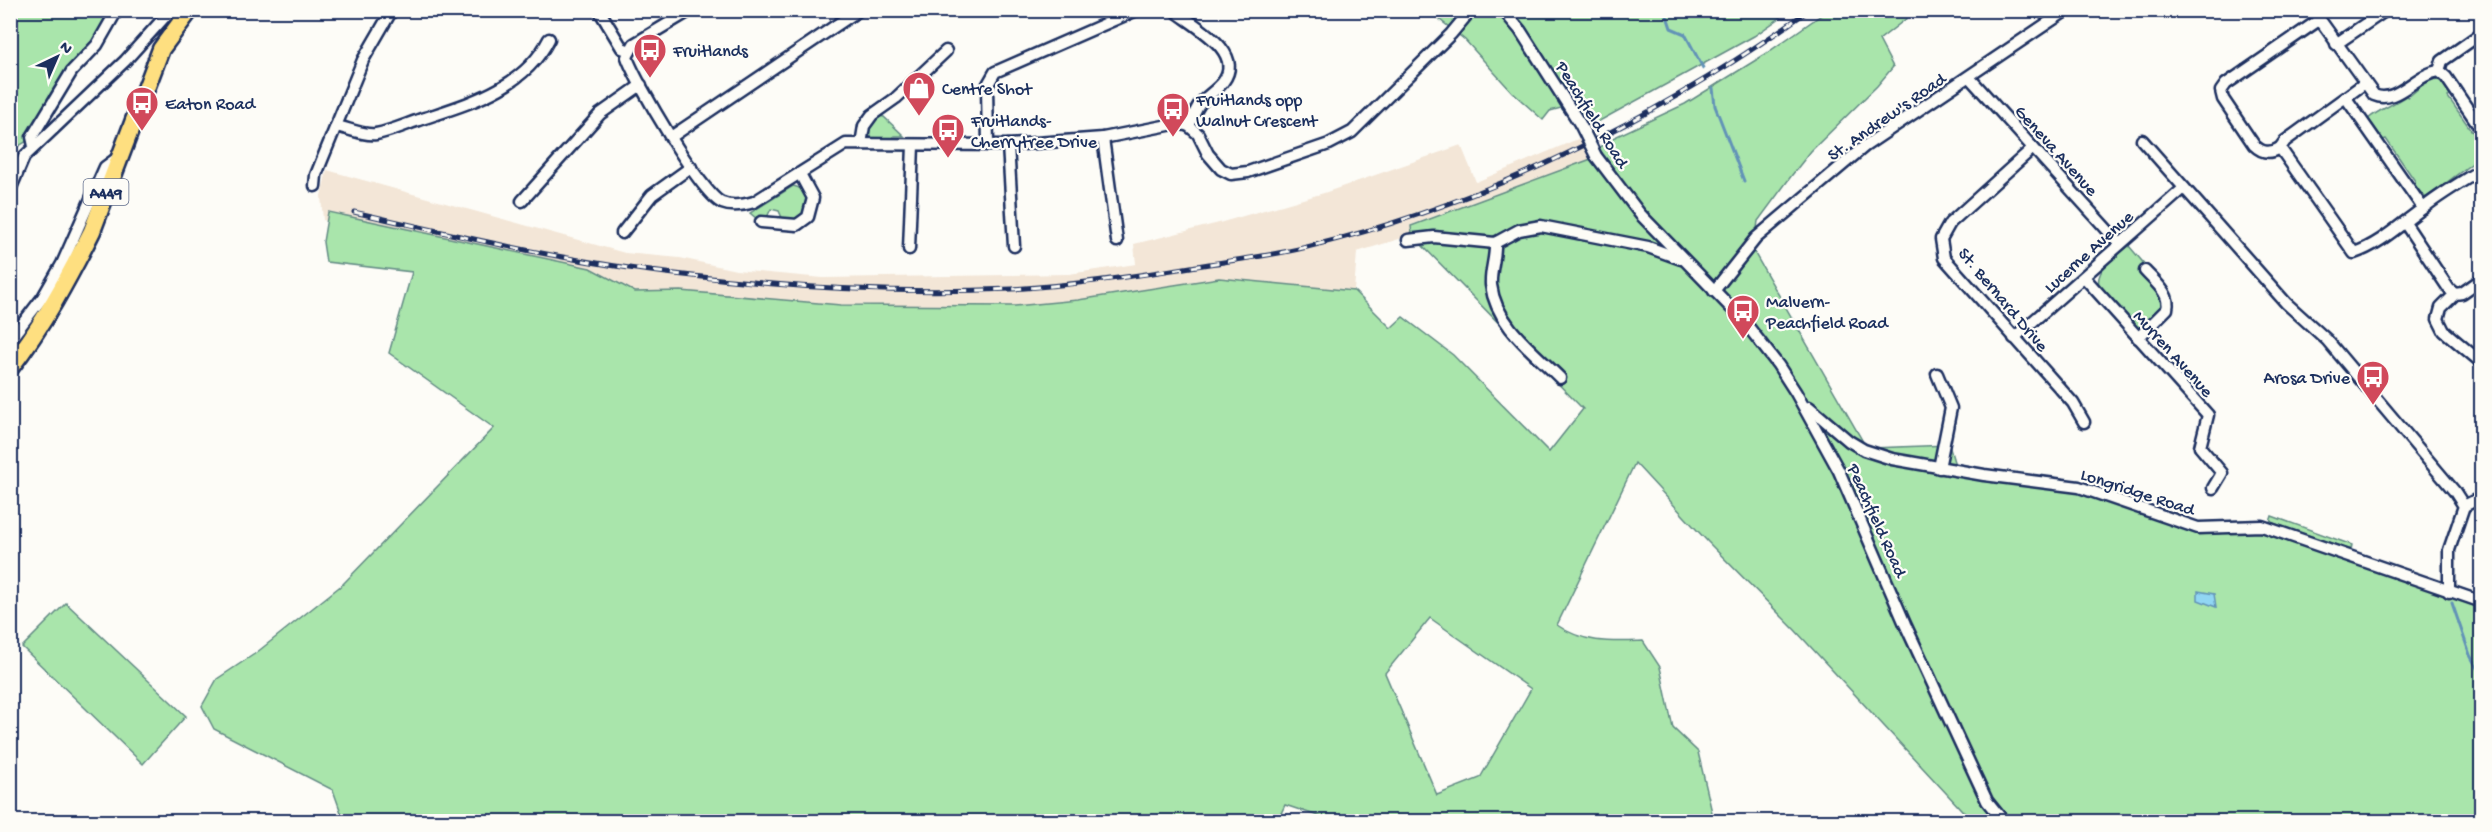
<svg xmlns="http://www.w3.org/2000/svg" width="2492" height="832" font-family="'Gochi Hand',sans-serif">
<style>
.built{fill:#f3e6d7}
.green{fill:#a9e5ab;stroke:#628a84;stroke-width:1.5;fill-rule:evenodd}
.water{fill:#91d6f3;stroke:#6293b7;stroke-width:1.5}
.lines{fill:none;stroke-linecap:round;stroke-linejoin:round}
.stream{stroke:#6293b7;stroke-width:3}
.minor-casing{stroke:#1b2f5e;stroke-width:15}
.highway-casing{stroke:#1b2f5e;stroke-width:21}
.minor{stroke:#fdfcf7;stroke-width:10}
.highway{stroke:#fedf80;stroke-width:16}
.rail-casing{stroke:#1b2f5e;stroke-width:5}
.rail{stroke:#fdfcf7;stroke-width:3;stroke-dasharray:9;stroke-linecap:butt}
.minor-bridge-casing{stroke:#1b2f5e;stroke-width:15;stroke-linecap:butt}
.minor-bridge{stroke:#fdfcf7;stroke-width:10}
.labels{text-anchor:middle;stroke-width:4.5;stroke-linejoin:round;paint-order:stroke}
.shield{fill:#fdfcf7;stroke:#5f6c8c;stroke-width:1.5}
.shield-label{font-size:16px;font-weight:bold;fill:#1b2f5e}
.poi-label{font-size:18px;fill:#1b2f5e;stroke:#fdfcf7;text-anchor:start}
.street-label{font-size:18px;fill:#1b2f5e;stroke:#fdfcf7}
</style>
<rect width="100%" height="100%" fill="#fdfcf7"/>
<filter id="ink" filterUnits="userSpaceOnUse"><feTurbulence type="fractalNoise" baseFrequency=".0167" numOctaves="2"/><feDisplacementMap in="SourceGraphic" scale="12" xChannelSelector="R" yChannelSelector="G"/><feConvolveMatrix kernelMatrix="1 2 1 2 8 2 1 2 1" color-interpolation-filters="sRGB"/></filter>
<g filter="url(#ink)">
<!-- built -->
<path class="built" d="M1580 138 1591 159 1411 225 1412 235 1357 252 1354 291 1352 292 1219 278 1078 300 1015 306 841 305 681 291 635 292 323 220 321 196 327 170 625 253 680 258 736 270 823 278 1069 274 1136 264 1134 244 1219 223 1324 193 1461 145 1476 182Z"/>
<!-- green -->
<g class="green">
<path d="M11 11H114L39 134 19 146 11 142Z"/>
<path d="M1429 11H1790L1754 36 1594 124 1574 125 1570 117 1561 108 1550 111 1543 120 1512 92 1465 40Z"/>
<path d="M1827 11H1916L1879 40 1893 67 1877 86 1811 151 1792 175 1758 221 1754 252 1873 459 1932 472 2080 493 2160 521 2196 531 2259 532 2353 562 2481 608V821H1972L1795 630 1708 542 1635 463 1557 625C1584 644 1612 642 1643 641L1660 667 1673 728 1698 752 1714 821 1336 822 1285 805 1277 822 344 821 333 790 214 729 202 706 217 679 256 653 343 584 494 428 389 353 412 272 326 262 323 242 328 212 590 268 635 292 681 291 841 305 1015 306 1078 300 1219 278 1354 291 1391 328 1403 317 1453 355 1549 452 1583 409 1412 235 1411 226 1591 159 1604 142 1685 104 1764 55ZM1430 618 1531 689 1480 778 1437 795 1385 673Z"/>
<path d="M2431 78 2441 81 2450 94 2448 97 2476 137 2481 140V161L2477 164 2474 162 2426 198 2414 185 2415 181 2386 139 2383 140 2368 119C2380 109 2393 105 2406 96L2408 97Z"/>
<path d="M879 116 884 117 904 136H894L888 141C866 139 858 131 879 116Z"/>
<path d="M793 186C802 188 805 192 808 200L802 220H783L779 211 771 209 767 217 757 219 750 213Z"/>
<path d="M2129 246 2147 267 2165 304 2143 329 2137 328 2099 285C2095 269 2117 256 2129 246Z"/>
<path d="M1949 445 1955 465 1878 451 1873 448Z"/>
<path d="M2272 516 2352 545 2351 550 2270 522Z"/>
<path d="M66 603 186 716 143 764 22 647Z"/>
</g>
<!-- water -->
<path class="water" d="M2198 591 2214 594 2216 607 2198 600Z"/>
<g class="lines">
<!-- stream -->
<g class="stream">
<path d="M1665 10 1671 28 1685 34 1703 68"/>
<path d="M1713 88 1715 106 1744 181"/>
<path d="M2452 603 2470 655 2482 677"/>
</g>
<!-- minor casing -->
<g class="minor-casing">
<g id="minor">
<path d="M599 10 622 48 630 51"/>
<path d="M691 10 634 44 627 57C635 81 701 194 722 203 732 207 744 205 754 202L846 144 1008 145 1103 138 1179 123 1189 126 1198 134 1208 154 1221 169 1231 174 1248 172 1329 144 1352 132 1451 34 1471 10"/>
<path d="M1174 10C1194 26 1246 52 1223 82 1216 91 1206 96 1199 105 1195 111 1192 119 1189 126"/>
<path d="M1503 10 1520 30 1580 124"/>
<path d="M2313 10 2374 95C2396 105 2415 74 2439 71L2446 77 2482 130"/>
<path d="M2336 44 2386 10"/>
<path d="M2439 71 2442 61 2482 33"/>
<path d="M1969 77 2120 244"/>
<path d="M2365 83 2285 141 2280 148 2354 253C2379 245 2401 224 2422 209 2440 194 2462 182 2482 169"/>
<path d="M2346 98 2423 208"/>
<path d="M336 126C347 128 365 136 376 134 392 131 409 123 425 118 473 102 525 87 549 39"/>
<path d="M671 137 859 10"/>
<path d="M1103 138 1117 241"/>
<path d="M2142 140 2286 303 2327 340 2455 492 2464 506 2449 550V592"/>
<path d="M861 144 864 126 872 115 896 98 946 51"/>
<path d="M988 145 987 86 995 72 1137 10"/>
<path d="M1008 145 1014 246"/>
<path d="M34 146 32 137 72 71 97 45 117 10"/>
<path d="M2033 148 1950 223 1941 239 1944 258 2073 403 2084 422"/>
<path d="M2280 148C2270 154 2262 153 2254 145L2223 99 2221 91 2226 84 2319 20"/>
<path d="M1596 156 1640 214 1743 320 1778 365 1796 393 1839 471 1905 624 1987 801 2004 822"/>
<path d="M315 186 316 175 322 160 363 60 392 10"/>
<path d="M10 190 24 157 125 61 171 10"/>
<path d="M522 201 600 114 641 85"/>
<path d="M761 222 797 225 808 217 813 198 800 174"/>
<path d="M2405 223 2449 289 2455 294"/>
<path d="M622 233 652 195 691 167"/>
<path d="M1408 240 1434 237 1495 243 1519 230 1541 226 1648 247 1681 259"/>
<path d="M1495 243C1496 258 1490 270 1491 285 1496 325 1534 352 1560 378"/>
<path d="M909 249 913 145"/>
<path d="M2084 277 2208 415 2200 447 2222 473 2213 488"/>
<path d="M2482 279 2462 293 2455 294 2441 308 2438 319 2444 331 2482 363"/>
<path d="M1714 291 1756 238 1865 146 2067 10"/>
<path d="M2014 338 2184 188"/>
<path d="M2138 338 2167 309C2171 294 2155 282 2145 271"/>
<path d="M10 340 43 297 62 264 105 167 120 156"/>
<path d="M1937 374 1951 408 1939 468"/>
<path d="M1809 407 1849 441 1864 450 1892 459 1984 475 2079 487 2198 528 2262 526 2482 602"/>
<path d="M2464 506 2482 497"/>
</g>
</g>
<!-- highway casing -->
<g class="highway-casing">
<path id="highway" d="M10 368C43 325 68 279 92 231L161 49 190 10"/>
</g>
<!-- minor -->
<use href="#minor" class="minor"/>
<!-- highway -->
<use href="#highway" class="highway"/>
<!-- rail casing -->
<g class="rail-casing">
<path id="rail" d="M354 212C463 237 572 263 684 275 793 288 903 294 1012 289 1078 285 1144 275 1209 264 1242 259 1275 255 1307 247 1485 204 1661 117 1809 10"/>
</g>
<!-- rail -->
<use href="#rail" class="rail"/>
<!-- minor-bridge casing -->
<g class="minor-bridge-casing">
<path id="minor-bridge" d="M1580 124 1596 156"/>
</g>
<!-- minor-bridge -->
<use href="#minor-bridge" class="minor-bridge"/>
</g>
</g>
<!-- icons -->
<defs>
<g id="bus-pin" transform="scale(1.725)"><path d="M0 17L-7.5 6A9.5 9.5 0 1 1 7.5 6Z" fill="#d1495b" stroke="#fdfcf7"/><path d="M-5-6H5V4H4V6H2V4H-2V6H-4V4H-5ZM-3.5-4V0h7V-4ZM-3.5 1.2v1.5H-2V1.2ZM2 1.2v1.5H3.5V1.2Z" fill="#fff"/></g>
<g id="shop-pin" transform="scale(1.725)"><path d="M0 17L-7.5 6A9.5 9.5 0 1 1 7.5 6Z" fill="#d1495b" stroke="#fdfcf7"/><path d="M-5-2.5h2.3a2.7 3.5 0 0 1 5.4 0H5L5.5 6h-11ZM-1.5-2.5h3a1.5 2.3 0 0 0-3 0Z" fill="#fff"/></g>
</defs>
<g fill-rule="evenodd">
<use href="#bus-pin" x="650" y="50"/>
<use href="#shop-pin" x="919" y="88"/>
<use href="#bus-pin" x="142" y="103"/>
<use href="#bus-pin" x="1173" y="109"/>
<use href="#bus-pin" x="948" y="130"/>
<use href="#bus-pin" x="1743" y="311"/>
<use href="#bus-pin" x="2373" y="377"/>
</g>
<g class="labels">
<!-- shield labels -->
<rect class="shield" x="83.5" y="179" width="45" height="26" rx="4.5"/>
<g class="shield-label">
<text x="106" y="198">A449</text>
</g>
<!-- poi labels -->
<g class="poi-label">
<text x="673" y="56">Fruitlands</text>
<text x="942" y="94">Centre Shot</text>
<text x="1196" y="105">Fruitlands opp<tspan x="1196" dy="21">Walnut Crescent</tspan></text>
<text x="165" y="109">Eaton Road</text>
<text x="971" y="126">Fruitlands-<tspan x="971" dy="21">Cherrytree Drive</tspan></text>
<text x="1766" y="307">Malvern-<tspan x="1766" dy="21">Peachfield Road</tspan></text>
<text x="2350" y="383" text-anchor="end">Arosa Drive</text>
</g>
<!-- street labels -->
<g class="street-label">
<text transform="translate(1593 114) rotate(58)" y="6">Peachfield Road</text>
<text transform="translate(1886 116) rotate(-35)" y="6">St. Andrew's Road</text>
<text transform="translate(2057 150) rotate(48)" y="6">Geneva Avenue</text>
<text transform="translate(2088 251) rotate(-42)" y="6">Lucerne Avenue</text>
<text transform="translate(2004 299) rotate(50)" y="6">St. Bernard Drive</text>
<text transform="translate(2174 353) rotate(48)" y="6">Murren Avenue</text>
<text transform="translate(2138 491) rotate(18)" y="6">Longridge Road</text>
<text transform="translate(1878 520) rotate(66)" y="6">Peachfield Road</text>
</g>
</g>
<!-- margin -->
<rect width="2492" height="832" fill="none" stroke="#fdfcf7" stroke-width="36"/>
<rect x="18" y="18" width="2456" height="796" fill="none" stroke="#1b2f5e" stroke-width="2" filter="url(#ink)"/>
<!-- north arrow -->
<g transform="translate(57 57) rotate(44)" stroke="#fdfcf7" stroke-width="4.5" paint-order="stroke">
<path d="M0-4.5L10 22L0 15L-10 22Z" fill="#1b2f5e"/>
<text y="-9" font-size="16" font-weight="bold" text-anchor="middle" fill="#1b2f5e">N</text>
</g>
</svg>
